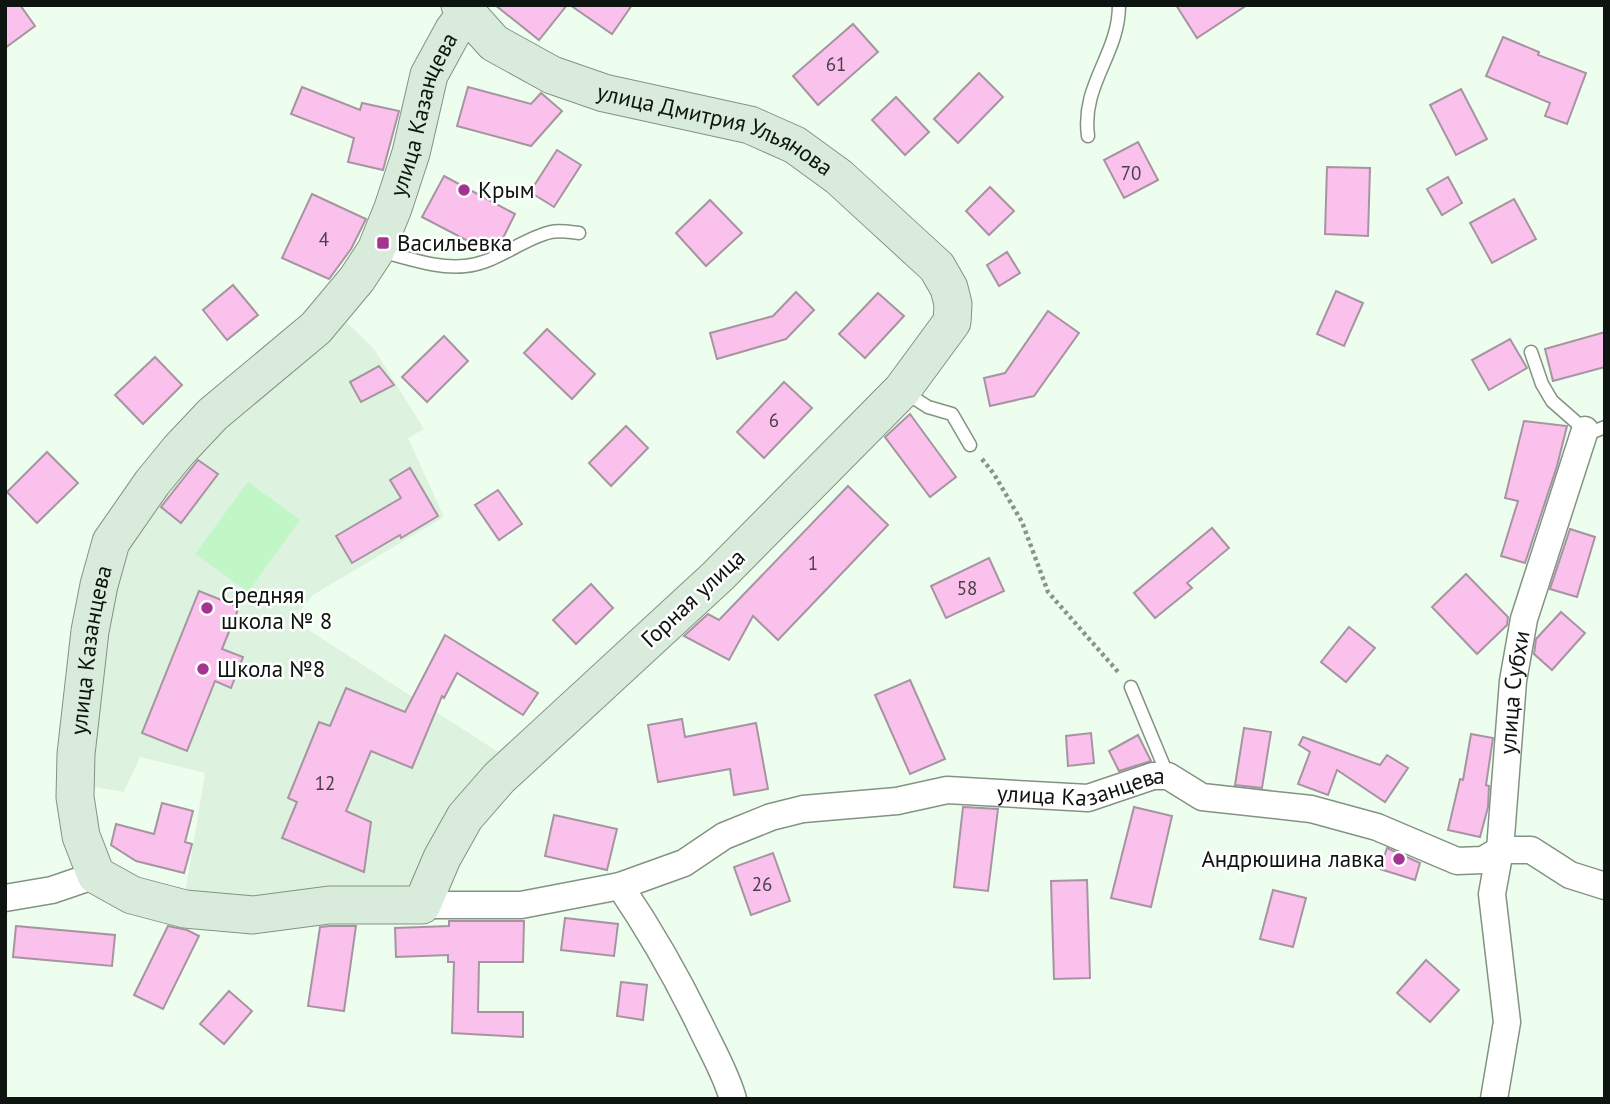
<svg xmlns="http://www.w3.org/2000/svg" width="1610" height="1104" font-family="'PT Sans',sans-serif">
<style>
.built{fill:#ddf3df}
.green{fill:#c1f6c6}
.building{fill:#fac1ec;stroke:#a695a1;stroke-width:2}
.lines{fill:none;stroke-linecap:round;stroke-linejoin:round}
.lane-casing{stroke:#849284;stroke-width:15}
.street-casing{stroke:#849284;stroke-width:29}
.secondary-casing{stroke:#849284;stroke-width:39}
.path{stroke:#89958a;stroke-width:4.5;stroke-dasharray:3.5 3.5;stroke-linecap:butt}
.lane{stroke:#fff;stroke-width:12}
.street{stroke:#fff;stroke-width:26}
.secondary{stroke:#d9ecdb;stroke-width:37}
.poi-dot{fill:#a43491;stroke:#fff;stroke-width:2.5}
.labels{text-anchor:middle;stroke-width:5;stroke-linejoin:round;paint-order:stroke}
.number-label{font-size:19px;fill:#493f46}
.street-label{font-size:23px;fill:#0e140f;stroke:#fff}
.poi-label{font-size:23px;fill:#0e140f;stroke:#fff;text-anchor:start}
</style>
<rect width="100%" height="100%" fill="#edfeee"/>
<!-- built -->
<path class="built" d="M338 314 374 349 424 429 408 438 444 517 313 595 293 620 506 757 416 897 225 904 185 893 205 773 140 757 124 792 89 786 114 592 143 514 199 446Z"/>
<!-- green -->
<path class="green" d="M248 482 300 520 248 592 195 554Z"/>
<!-- building -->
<g class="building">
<path d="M5 5H20L35 26 5 48Z"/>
<path d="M495 5H567L539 40Z"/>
<path d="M570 5H632L612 34Z"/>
<path d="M1176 5H1247L1197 38Z"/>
<path d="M853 24 878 52 818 105 793 76Z"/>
<path d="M1503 37 1539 52 1538 55 1586 73 1567 124 1545 116 1550 103 1486 76Z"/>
<path d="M979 73 1003 97 958 143 934 119Z"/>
<path d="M302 87 360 110 362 103 399 111 383 170 348 162 354 138 291 114Z"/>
<path d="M468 87 531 104 541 93 562 111 531 146 457 126Z"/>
<path d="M1461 89 1487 139 1456 155 1430 105Z"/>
<path d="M896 97 929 132 905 155 872 120Z"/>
<path d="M1138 142 1158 180 1124 198 1104 160Z"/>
<path d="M557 150 581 165 554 207 530 192Z"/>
<path d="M1327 167 1370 168 1368 236 1325 234Z"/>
<path d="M444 176 515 214 499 246 487 251 422 217Z"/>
<path d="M1448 177 1462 203 1442 215 1427 189Z"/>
<path d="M990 187 1014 211 989 235 966 211Z"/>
<path d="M312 194 366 219 351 249 329 279 282 258Z"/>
<path d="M1514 199 1536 239 1492 263 1470 223Z"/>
<path d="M710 200 742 233 706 266 676 233Z"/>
<path d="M1007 252 1020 273 999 286 987 265Z"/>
<path d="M233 285 258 315 227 340 203 310Z"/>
<path d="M1336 291 1363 303 1344 346 1317 334Z"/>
<path d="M796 292 814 310 786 339 717 359 710 333 773 316Z"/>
<path d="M878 293 904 316 865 358 839 334Z"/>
<path d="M1048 311 1079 333 1034 396 990 406 984 378 1005 373Z"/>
<path d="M547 329 595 374 572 399 524 353Z"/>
<path d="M1605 332V367L1553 381 1545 349Z"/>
<path d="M444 336 468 361 427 402 402 377Z"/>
<path d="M1510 339 1527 368 1489 390 1472 360Z"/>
<path d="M155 357 182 385 143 424 115 395Z"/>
<path d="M379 366 394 385 361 402 350 382Z"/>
<path d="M784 382 812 408 764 458 737 432Z"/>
<path d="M910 414 956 477 930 497 885 437Z"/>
<path d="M1524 421 1567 426 1557 466 1525 563 1501 556 1518 501 1505 498Z"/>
<path d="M626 426 648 448 611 486 589 463Z"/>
<path d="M47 452 78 483 37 523 7 492Z"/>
<path d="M198 460 218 474 181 523 161 507Z"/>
<path d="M410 468 438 516 401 538 400 535 352 563 336 536 401 498 390 480Z"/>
<path d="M848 486 888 525 778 640 753 616 729 660 684 636 708 614 719 620Z"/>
<path d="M498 490 522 524 499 540 475 505Z"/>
<path d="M1212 528 1229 548 1187 583 1192 588 1155 618 1134 593Z"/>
<path d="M1570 529 1595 537 1577 597 1550 589Z"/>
<path d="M989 558 1004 591 946 618 931 586Z"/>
<path d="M1466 574 1508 617 1507 625 1477 654 1432 607Z"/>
<path d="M591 584 613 608 576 644 553 620Z"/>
<path d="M199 591 239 607 222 649 243 657 231 688 215 681 187 751 142 733Z"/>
<path d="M1561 612 1585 633 1552 670 1534 654 1536 639Z"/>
<path d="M1349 627 1375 648 1346 682 1321 662Z"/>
<path d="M445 635 538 693 523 715 457 673 444 698 442 696 412 768 371 751 346 811 371 822 364 872 282 838 297 802 288 798 319 722 330 726 346 688 405 712Z"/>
<path d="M910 680 945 759 910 774 875 695Z"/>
<path d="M682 719 685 737 756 723 768 789 734 795 730 769 658 782 648 725Z"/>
<path d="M1244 728 1271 732 1262 788 1235 785Z"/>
<path d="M1091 733 1094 763 1068 766 1066 736Z"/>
<path d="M1471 734 1493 738 1486 785 1489 786 1488 807 1480 837 1448 830 1460 779 1463 780Z"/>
<path d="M1138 735 1151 761 1119 771 1109 751Z"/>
<path d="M1303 737 1380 765 1387 755 1408 768 1385 802 1337 770 1328 795 1298 784 1310 752 1299 745Z"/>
<path d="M162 803 193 811 185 842 192 844 184 873 136 861 111 845 116 824 154 834Z"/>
<path d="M963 807 998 809 988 891 954 887Z"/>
<path d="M1134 807 1172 816 1151 907 1111 898Z"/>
<path d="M554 815 617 829 607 870 545 856Z"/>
<path d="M1387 848 1420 863 1415 880 1380 869Z"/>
<path d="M773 853 790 901 751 915 734 867Z"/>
<path d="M1087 880 1090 978 1054 979 1051 881Z"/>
<path d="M1273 890 1306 898 1293 947 1260 939Z"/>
<path d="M565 918 618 924 614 956 561 950Z"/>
<path d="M449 921H524L523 962H479L478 1012H523V1037L452 1033 454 962H448V955L396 957 395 928 449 926Z"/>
<path d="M16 926 115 935 112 966 13 957Z"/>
<path d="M168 926 187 930 199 936 163 1009 134 995Z"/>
<path d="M330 926H356L344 1011 308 1006 320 927Z"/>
<path d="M1426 960 1459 990 1430 1022 1397 993Z"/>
<path d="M621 982 647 985 643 1020 617 1016Z"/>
<path d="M229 991 252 1011 224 1044 200 1024Z"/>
</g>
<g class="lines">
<!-- lane casing -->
<g class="lane-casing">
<g id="lane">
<path d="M1088 136C1081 84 1119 55 1119 5"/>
<path d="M378 251C406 257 435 269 465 266 497 263 521 239 551 232 560 230 570 232 579 233"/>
<path d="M1531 352 1542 384 1552 401 1585 430 1595 431 1605 427"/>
<path d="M903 391 928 407 952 414 970 445"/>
<path d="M1131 687 1168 776"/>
</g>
</g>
<!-- street casing -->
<g class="street-casing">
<g id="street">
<path d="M620 886C651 932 678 979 702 1029 713 1052 726 1074 733 1099"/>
<path d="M5 898 52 890 96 875"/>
<path id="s1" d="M422 905H521L620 886 684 863 724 836 771 817 803 809 897 801 947 790 1088 798 1153 776H1168L1202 797 1311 809 1377 827 1457 861 1483 860 1500 850H1531L1570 875 1605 886"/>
<path id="s2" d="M1494 1099 1507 1022 1492 894 1500 850 1513 681 1524 619 1585 430"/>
</g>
</g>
<!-- secondary casing -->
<g class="secondary-casing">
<g id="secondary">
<path id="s3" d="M460 5 494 43 552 75 604 93 750 125 795 145 839 177 937 267 949 288 953 304 952 322 902 390 718 576 499 778 465 817 442 858 422 905H329L253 915 185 909 132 895 96 875 81 836 75 797 76 754 90 631 99 585 111 542 152 483 179 450 213 414 316 328 357 279 376 250 393 208 411 153 429 75 453 31 466 13"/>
</g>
</g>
<!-- path -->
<path class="path" d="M982 459 994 474 1022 522 1048 592 1119 673"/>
<!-- lane -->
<use href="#lane" class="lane"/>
<!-- street -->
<use href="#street" class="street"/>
<!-- secondary -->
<use href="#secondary" class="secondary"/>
</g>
<!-- markers -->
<g class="poi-dot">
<circle cx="464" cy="190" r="7"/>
<rect x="376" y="236" width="14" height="14" rx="3.5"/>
<circle cx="207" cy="608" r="7"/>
<circle cx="203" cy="669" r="7"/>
<circle cx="1399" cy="859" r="7"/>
</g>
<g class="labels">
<!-- number labels -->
<g class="number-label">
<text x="836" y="71">61</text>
<text x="1131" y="180">70</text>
<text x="324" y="246">4</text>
<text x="774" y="427">6</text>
<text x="813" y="570">1</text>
<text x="967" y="595">58</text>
<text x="325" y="790">12</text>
<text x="762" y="891">26</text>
</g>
<!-- street labels -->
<g class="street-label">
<text dy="8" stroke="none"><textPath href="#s3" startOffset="2625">улица Казанцева</textPath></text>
<text dy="8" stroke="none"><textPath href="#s3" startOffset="290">улица Дмитрия Ульянова</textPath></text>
<text transform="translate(693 598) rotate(-43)" y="8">Горная улица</text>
<text dy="8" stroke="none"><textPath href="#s3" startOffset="1974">улица Казанцева</textPath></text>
<text dy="8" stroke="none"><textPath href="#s2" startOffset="410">улица Субхи</textPath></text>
<text dy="8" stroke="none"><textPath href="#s1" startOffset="681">улица Казанцева</textPath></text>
</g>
<!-- poi labels -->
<g class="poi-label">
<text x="478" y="198">Крым</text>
<text x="397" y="251">Васильевка</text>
<text x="221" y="603">Средняя<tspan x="221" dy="26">школа № 8</tspan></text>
<text x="217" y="677">Школа №8</text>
<text x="1385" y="867" text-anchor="end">Андрюшина лавка</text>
</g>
</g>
<!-- border -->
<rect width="1610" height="1104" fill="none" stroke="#0e140f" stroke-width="14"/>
</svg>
